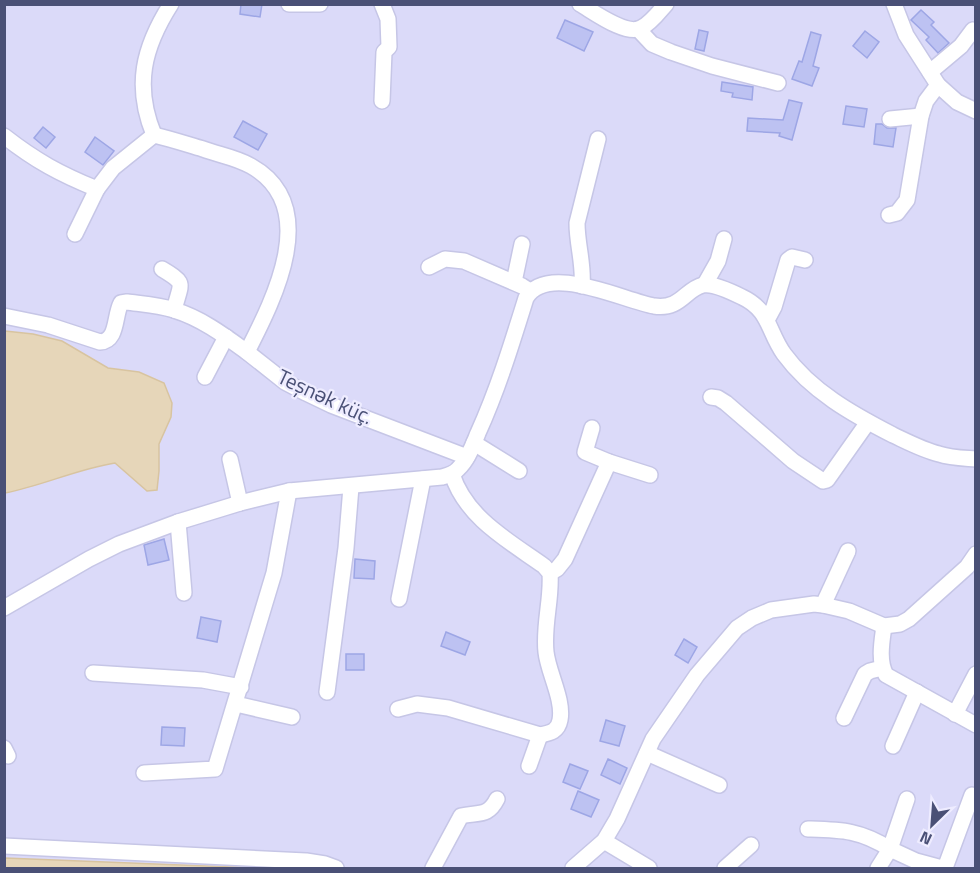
<svg xmlns="http://www.w3.org/2000/svg" width="980" height="873" font-family="'Titillium Web',sans-serif">
<style>
.residential{fill:#dbdaf9}
.water{fill:#e6d6b9;stroke:#d8c4a0;stroke-width:1.5}
.building{fill:#bdc2f2;stroke:#9da6e5;stroke-width:1.5}
.lines{fill:none;stroke-linecap:round;stroke-linejoin:round}
.minor-casing{stroke:#c6c6e6;stroke-width:18}
.minor{stroke:#fff;stroke-width:15}
.labels{text-anchor:middle;stroke-width:4.5;stroke-linejoin:round;paint-order:stroke}
.street-label{font-size:21px;fill:#4a5076;stroke:#eeecff}
</style>
<rect width="100%" height="100%" fill="#e8e5fc"/>
<!-- residential -->
<rect class="residential" x="5" y="5" width="970" height="863"/>
<!-- water -->
<g class="water">
<path d="M5 331 33 334 62 341 108 368 139 372 164 383 172 403 171 417 159 444V471L157 490 147 491 115 463C77 469 42 486 5 493Z"/>
<path d="M5 858 257 868H5Z"/>
</g>
<!-- building -->
<g class="building">
<path d="M241 4H262L260 17 240 14Z"/>
<path d="M921 10 934 22 931 25 949 43 938 53 926 40 929 37 911 20Z"/>
<path d="M565 20 593 32 584 51 557 38Z"/>
<path d="M699 30 708 32 704 51 695 49Z"/>
<path d="M865 31 879 42 867 58 853 46Z"/>
<path d="M811 32 821 35 813 66 819 68 812 86 792 79 799 61 802 62Z"/>
<path d="M722 82 753 87 752 100 732 97 733 93 721 91Z"/>
<path d="M789 100 802 103 792 140 779 136 780 133 747 131 748 118 783 120Z"/>
<path d="M846 106 867 109 864 127 843 124Z"/>
<path d="M243 121 267 134 258 150 234 137Z"/>
<path d="M876 124H882L887 128H896L893 147 874 144Z"/>
<path d="M43 127 55 137 46 148 34 138Z"/>
<path d="M95 137 114 151 103 165 85 152Z"/>
<path d="M164 539 169 560 148 565 144 545Z"/>
<path d="M355 559 375 561 374 579 354 578Z"/>
<path d="M201 617 221 621 217 642 197 638Z"/>
<path d="M446 632 470 642 465 655 441 646Z"/>
<path d="M684 639 697 647 688 663 675 655Z"/>
<rect x="346" y="654" width="18" height="16"/>
<path d="M606 720 625 726 619 746 600 741Z"/>
<path d="M162 727 185 728 184 746 161 745Z"/>
<path d="M608 759 627 768 620 784 601 775Z"/>
<path d="M570 764 588 771 580 789 563 782Z"/>
<path d="M578 791 599 800 591 817 571 809Z"/>
</g>
<g class="lines">
<!-- minor casing -->
<g class="minor-casing">
<g id="minor">
<path d="M289 4H320"/>
<path d="M580 4C594 12 626 36 641 28 651 23 659 12 666 4"/>
<path d="M894 4 906 35 938 85 957 102 976 111"/>
<path d="M638 29 652 44 671 52 712 66 778 83"/>
<path d="M930 72 961 46 973 30"/>
<path d="M382 101 384 52 389 47 388 19 382 4"/>
<path d="M890 119 921 116"/>
<path d="M154 135C134 86 143 48 171 4"/>
<path d="M4 136C36 161 60 174 97 189L113 168 154 135C171 139 186 144 203 149 219 155 235 157 251 166 322 206 274 299 247 352L285 382 306 393 331 405 467 457"/>
<path d="M889 215 897 213 907 200 921 116 926 101 938 85"/>
<path d="M75 234 97 189"/>
<path d="M429 267 445 259 464 261 522 286 530 291"/>
<path d="M162 269C187 284 181 282 174 310"/>
<path d="M514 282 522 244"/>
<path d="M705 284 718 261 724 239"/>
<path d="M582 286C584 264 577 245 577 223L598 139"/>
<path d="M4 316 48 325 100 342C118 341 114 316 121 303L127 302C142 304 159 305 174 310 201 318 225 336 247 352"/>
<path d="M767 320 774 307 788 260 792 257 805 260"/>
<path d="M205 377 226 337"/>
<path d="M711 397 718 398 726 403 793 461 823 481 827 480 868 422"/>
<path d="M592 428 585 452 609 462 650 475"/>
<path d="M474 443 519 471"/>
<path d="M230 459 240 503"/>
<path d="M178 522 184 593"/>
<path d="M550 573 557 569 565 559 609 462"/>
<path d="M399 599 423 479"/>
<path d="M823 605 848 551"/>
<path d="M4 608 89 559 119 544 178 522 240 503 289 491 442 477C449 475 454 474 458 469 468 460 473 445 478 433 498 389 512 343 526 298 547 262 622 300 654 306 681 310 685 289 703 285 713 283 732 292 742 297 770 310 768 332 784 354 811 391 852 414 893 435 908 442 923 450 939 454 951 458 963 458 976 459"/>
<path d="M884 626C882 641 878 661 886 675L976 725"/>
<path d="M93 673 203 680 241 687"/>
<path d="M327 692 346 548 351 487"/>
<path d="M236 704 292 717"/>
<path d="M398 709 417 704 448 708 540 735C551 733 558 731 560 720 564 700 548 672 546 652 543 625 552 599 550 573L544 566C509 541 466 518 452 474"/>
<path d="M955 714 976 674"/>
<path d="M844 718 865 674 870 671 882 668"/>
<path d="M893 746 917 692"/>
<path d="M4 748 8 756"/>
<path d="M647 753 719 785"/>
<path d="M529 766 540 735"/>
<path d="M144 773 215 769 274 573 289 491"/>
<path d="M808 829C842 830 860 830 890 849L907 799"/>
<path d="M604 841 649 868"/>
<path d="M4 846 306 861 325 864 336 868"/>
<path d="M433 868 461 816C479 812 488 817 497 799"/>
<path d="M573 868 604 841 617 819 653 739 697 675 737 628 752 618 771 610 814 604 823 605 849 611 884 626 900 624 909 619 967 567 976 554"/>
<path d="M725 868 751 845"/>
<path d="M878 868 890 849 916 861 942 868"/>
<path d="M945 868 972 795"/>
</g>
</g>
<!-- minor -->
<use href="#minor" class="minor"/>
</g>
<g class="labels">
<!-- street labels -->
<g class="street-label">
<text transform="translate(325 397) rotate(25)" y="7">Teşnək küç.</text>
</g>
</g>
<!-- border -->
<rect width="980" height="873" fill="none" stroke="#4a5076" stroke-width="12"/>
<!-- north arrow -->
<g transform="translate(932 825) rotate(205)" stroke="#eeecff" stroke-width="4.5" paint-order="stroke">
<path d="M0-4.5L10 22L0 15L-10 22Z" fill="#4a5076"/>
<text y="-9" font-size="16" font-weight="bold" text-anchor="middle" fill="#4a5076">N</text>
</g>
</svg>
